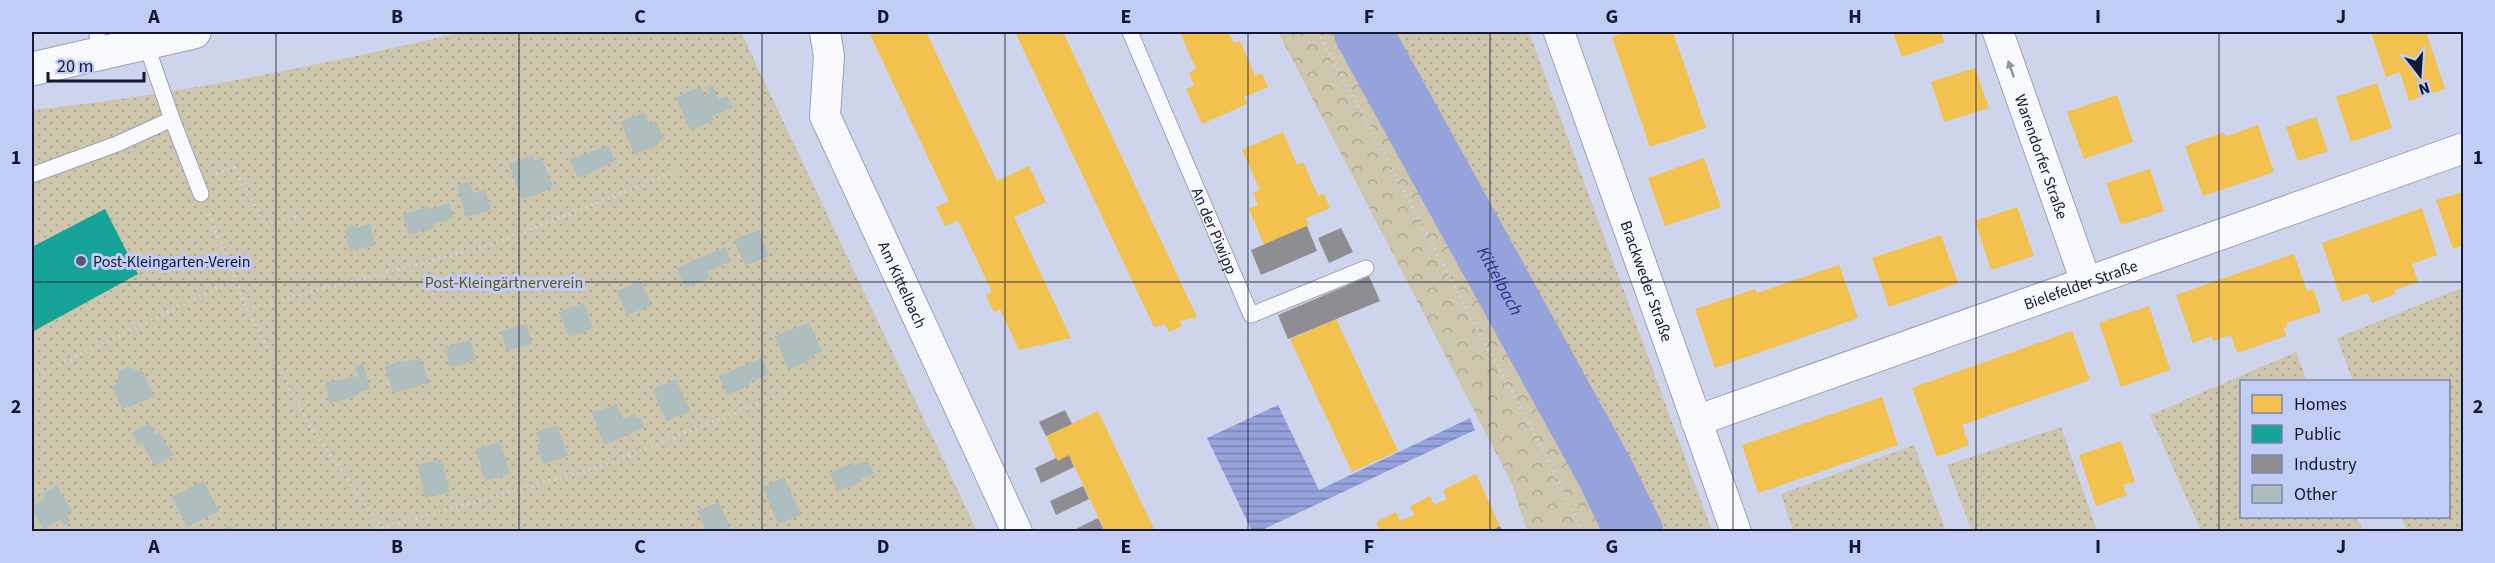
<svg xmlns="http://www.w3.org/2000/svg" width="2495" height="563" font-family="'Source Sans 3',sans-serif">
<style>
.grass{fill:url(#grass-dots)}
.park{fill:url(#park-crowns)}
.water{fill:url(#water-rules)}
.homes{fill:#f2c14e}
.public{fill:#17a398}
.industry{fill:#8d8d92}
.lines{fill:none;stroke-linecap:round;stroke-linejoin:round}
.river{stroke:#95a2db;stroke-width:58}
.building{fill:#aebdbe}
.lane-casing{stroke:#9aa0b6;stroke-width:17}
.street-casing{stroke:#9aa0b6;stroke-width:32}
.secondary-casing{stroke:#9aa0b6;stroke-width:35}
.path{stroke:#d1d2d9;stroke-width:4;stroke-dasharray:1.5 4.5;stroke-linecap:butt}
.lane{stroke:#f8f9fc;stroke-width:15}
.street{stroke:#f8f9fc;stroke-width:30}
.secondary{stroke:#f8f9fc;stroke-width:33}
.oneway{fill:#9194a2}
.grid{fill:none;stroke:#141933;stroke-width:1.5;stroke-opacity:0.55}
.poi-dot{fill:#555a73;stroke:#c2cdf7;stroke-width:2}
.labels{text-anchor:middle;stroke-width:6;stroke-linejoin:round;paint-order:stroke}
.street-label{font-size:16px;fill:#141933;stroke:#c2cdf7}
.poi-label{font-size:16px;fill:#141933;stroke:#c2cdf7;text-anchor:start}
.park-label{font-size:16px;fill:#675516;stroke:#c2cdf7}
.water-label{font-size:18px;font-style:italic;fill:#2a3487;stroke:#c2cdf7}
.neatline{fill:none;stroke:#141933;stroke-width:2}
.grid-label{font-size:20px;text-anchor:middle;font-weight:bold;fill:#141933}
</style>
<defs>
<pattern id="grass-dots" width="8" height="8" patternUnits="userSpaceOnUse" patternTransform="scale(1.5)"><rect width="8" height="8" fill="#cdc5ac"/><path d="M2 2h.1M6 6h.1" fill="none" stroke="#afa994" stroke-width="1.8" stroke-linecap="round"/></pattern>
<pattern id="park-crowns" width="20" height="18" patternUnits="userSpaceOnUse" patternTransform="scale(1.5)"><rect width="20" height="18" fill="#cdc5ac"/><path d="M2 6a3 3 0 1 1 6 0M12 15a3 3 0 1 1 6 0" fill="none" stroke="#afa994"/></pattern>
<pattern id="water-rules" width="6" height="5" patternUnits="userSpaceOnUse" patternTransform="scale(1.5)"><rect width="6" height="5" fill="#95a2db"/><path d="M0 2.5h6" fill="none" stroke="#7883b2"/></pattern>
</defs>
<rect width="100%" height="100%" fill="#ced4eb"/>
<!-- grass -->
<g class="grass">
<path d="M463 32H741L977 531H32V110C177 95 320 65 463 32Z"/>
<path d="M1393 32H1529L1712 531H1653L1647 514 1618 463 1472 174Z"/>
<path d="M2461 288 2464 294 2463 531H2407L2402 517 2448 516V382L2353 381 2337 338Z"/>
<path d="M2296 352 2307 381 2242 382V516L2357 517 2363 531H2201L2150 415Z"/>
<path d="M2061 427 2097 531H1972L1947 465Z"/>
<path d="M1914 445 1946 531H1793L1781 494Z"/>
</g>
<!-- park -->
<path class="park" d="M1278 32H1385L1617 465 1639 531H1527L1512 484Z"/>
<!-- water -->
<path class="water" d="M1278 405 1319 490 1470 418 1475 430 1260 531H1252L1207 438Z"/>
<!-- homes -->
<g class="homes">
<path d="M869 32H926L997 181 1029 166 1046 202 1014 217 1071 338 1019 350 1000 309 994 312 990 304 986 295 992 292 958 220 945 226 936 207 947 202 950 204Z"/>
<path d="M1015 32H1063L1197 317 1180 321 1182 326 1169 332 1165 324 1154 327Z"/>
<path d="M1180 32H1228L1234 43 1240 41 1255 76 1262 73 1268 87 1244 97 1247 104 1202 124 1186 89 1194 86 1189 73 1196 69Z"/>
<path d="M1628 32H1673L1706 128 1650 147 1612 37Z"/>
<path d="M1893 32H1941L1944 42 1902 57Z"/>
<path d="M2371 32H2426L2445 89 2409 101 2400 72 2386 77Z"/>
<path d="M1975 68 1989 108 1944 122 1931 82Z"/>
<path d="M2377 83 2392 128 2351 142 2336 97Z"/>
<path d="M2117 95 2133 142 2084 159 2067 112Z"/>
<path d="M2316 117 2328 151 2298 161 2286 127Z"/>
<path d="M2258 125 2274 172 2203 196 2185 146 2224 132 2225 137Z"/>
<path d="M1283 132 1297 165 1303 162 1318 196 1324 194 1330 208 1306 218 1309 225 1264 245 1249 209 1258 205 1253 193 1260 190 1242 150Z"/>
<path d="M1704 158 1721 207 1665 226 1648 178Z"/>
<path d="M2150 169 2164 211 2121 225 2106 183Z"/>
<path d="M2463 192V245L2453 249 2436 200Z"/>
<path d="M2017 207 2034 256 1991 270 1975 221Z"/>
<path d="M2422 208 2437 255 2412 264 2418 282 2394 290 2395 294 2372 303 2368 293 2342 302 2322 243Z"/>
<path d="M1941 235 1958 283 1889 307 1872 258Z"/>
<path d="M2294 254 2307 291 2313 289 2321 312 2286 323 2288 327 2284 328 2286 336 2237 353 2231 335 2213 341 2212 336 2193 343 2176 295Z"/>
<path d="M1839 265 1858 318 1715 368 1695 309 1755 289 1757 293Z"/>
<path d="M2149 306 2170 370 2121 387 2099 323Z"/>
<path d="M1336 319 1398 451 1352 472 1290 339Z"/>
<path d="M2072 331 2090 380 1962 425 1969 445 1937 457 1912 388Z"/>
<path d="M1882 397 1898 445 1758 493 1742 445Z"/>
<path d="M1098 411 1125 468 1155 531H1105L1069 455 1058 461 1056 458 1046 436Z"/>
<path d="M2121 441 2135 482 2123 485 2127 495 2096 506 2079 455Z"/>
<path d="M1476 474 1500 526 1489 531H1380L1376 522 1396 512 1400 521 1414 515 1410 506 1430 496 1434 505 1447 499 1443 490Z"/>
</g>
<!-- public -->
<path class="public" d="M105 209 138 274 32 332V247Z"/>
<!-- industry -->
<g class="industry">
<path d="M1307 226 1317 251 1261 275 1251 250Z"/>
<path d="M1341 228 1353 252 1329 263 1318 238Z"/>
<path d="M1369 276 1380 301 1288 339 1278 315Z"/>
<path d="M1065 410 1072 424 1046 436 1039 422Z"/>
<path d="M1069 455 1074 467 1041 483 1035 468 1056 458 1058 461Z"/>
<path d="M1083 486 1089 499 1056 515 1050 501Z"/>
<path d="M1098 518 1105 532H1070Z"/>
<path d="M1500 526 1503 532H1489Z"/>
</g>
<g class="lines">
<!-- river -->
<path class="river" id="s1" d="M1363 32 1604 470 1634 532"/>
</g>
<!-- building -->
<g class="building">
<path d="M713 86 718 99 727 96 732 108 712 116 714 120 690 130 676 97 701 87 705 96 710 93 708 87Z"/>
<path d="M644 113 649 124 656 121 664 139 657 142 658 145 634 154 621 122Z"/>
<path d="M605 147H609L615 161 578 178 570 159Z"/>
<path d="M533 155 535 161 541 158 553 186 546 189V191L522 199 509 164Z"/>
<path d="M469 182 473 193 485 190 491 210 466 217 457 185Z"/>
<path d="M450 203 453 218 434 224 435 227 409 235 403 215 429 206 430 209Z"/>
<path d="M370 224 375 245 350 251 345 231 348 230 347 227 354 225 355 228Z"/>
<path d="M759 230 769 256 745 265 734 240Z"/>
<path d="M725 247 731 261 707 272 710 278 685 288 677 268Z"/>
<path d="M641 281 651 306 627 315 617 291Z"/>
<path d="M584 303 593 328 569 337 559 312Z"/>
<path d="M809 323 822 351 810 356 812 359 788 369 775 336Z"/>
<path d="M526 324 532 344 507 351 501 331Z"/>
<path d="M470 340 476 360 451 367 445 347Z"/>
<path d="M421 358 429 383 393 393 385 366Z"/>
<path d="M762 358 769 374 749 382 750 385 727 395 719 376Z"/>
<path d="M363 364 370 389 355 393 356 396 330 403 325 383 358 376 355 366Z"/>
<path d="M128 367 143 372 154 397 122 409 112 386 118 383V371Z"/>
<path d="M676 379 690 411 666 421 653 389Z"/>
<path d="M617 404 622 419 635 414 637 419 641 418 644 427 604 445 592 413Z"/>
<path d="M150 423 156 435 159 432 173 455 155 466 142 443 138 445 132 433Z"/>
<path d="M557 426 568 456 543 464 537 445 540 443 536 432Z"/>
<path d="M500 442 510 474 485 481 476 449Z"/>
<path d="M441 459 450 492 425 498 418 465Z"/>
<path d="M868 461 874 474 860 478 862 481 838 491 830 473 854 463 855 465Z"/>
<path d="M784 477 801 515 778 524 763 487Z"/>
<path d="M203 481 219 511 187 527 172 497Z"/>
<path d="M57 486 72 511 66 514 70 521 64 525 61 519 43 530 32 507 45 499 42 494Z"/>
<path d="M719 502 731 531H704L705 527 697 511Z"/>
<path d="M230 526 233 531H221Z"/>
</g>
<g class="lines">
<!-- lane casing -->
<g class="lane-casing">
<g id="lane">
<path d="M97 32 99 55"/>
<path id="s2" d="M1130 32 1251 315 1366 268"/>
<path d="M145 41 172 119 201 194"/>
<path d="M32 175 117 144 172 119"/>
</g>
</g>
<!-- street casing -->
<g class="street-casing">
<g id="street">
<path id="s3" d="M825 32 829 56 825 116 1017 532"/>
<path id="s4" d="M1559 32 1736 532"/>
<path id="s5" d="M1998 32 2086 282"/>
<path id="s6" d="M1696 421 2464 148"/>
</g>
</g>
<!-- secondary casing -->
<g class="secondary-casing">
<path id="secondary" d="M32 69 194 32"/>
</g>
<!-- path -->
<g class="path">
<path d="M994 32 1149 356"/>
<path d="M1318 32 1552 467 1582 532"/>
<path d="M939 43 963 32"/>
<path d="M951 83 1006 57"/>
<path d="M864 124 904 105"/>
<path d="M216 173 234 168 265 225 297 217"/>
<path d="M209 214 247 309 312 430 385 532"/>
<path d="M247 309 494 244 679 170"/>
<path d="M1261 335 1327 473"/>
<path d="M1136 371 1208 532"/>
<path d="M980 375 1144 346"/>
<path d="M32 378 234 280"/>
<path d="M1003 428 1136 371 1149 356 1249 339"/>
<path d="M1166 437 1285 385"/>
<path d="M381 528 609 464 789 391"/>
</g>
<!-- lane -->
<use href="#lane" class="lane"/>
<!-- street -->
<use href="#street" class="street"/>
<!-- secondary -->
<use href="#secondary" class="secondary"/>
</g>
<!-- one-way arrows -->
<defs><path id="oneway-solid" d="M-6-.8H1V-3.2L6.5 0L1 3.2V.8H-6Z" transform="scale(1.5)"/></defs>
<use class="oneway" href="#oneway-solid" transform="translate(2011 69) rotate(-109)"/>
<!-- grid -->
<path class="grid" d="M276 32V532M519 32V532M762 32V532M1005 32V532M1248 32V532M1490 32V532M1733 32V532M1976 32V532M2219 32V532M32 282H2464"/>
<!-- markers -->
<circle class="poi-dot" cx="81" cy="261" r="6"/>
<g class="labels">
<!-- street labels -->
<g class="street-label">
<text dy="6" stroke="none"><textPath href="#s5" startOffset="132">Warendorfer Straße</textPath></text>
<text dy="6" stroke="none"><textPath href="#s2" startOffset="216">An der Piwipp</textPath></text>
<text dy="6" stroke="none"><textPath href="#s4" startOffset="264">Brackweder Straße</textPath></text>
<text dy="6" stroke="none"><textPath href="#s6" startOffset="408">Bielefelder Straße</textPath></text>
<text dy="6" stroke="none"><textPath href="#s3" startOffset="270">Am Kittelbach</textPath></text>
</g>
<!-- poi labels -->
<g class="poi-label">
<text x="93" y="267">Post-Kleingarten-Verein</text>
</g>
<!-- park labels -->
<g class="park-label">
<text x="504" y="288">Post-Kleingärtnerverein</text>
</g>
<!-- water labels -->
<g class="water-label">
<text dy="6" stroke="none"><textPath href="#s1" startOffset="284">Kittelbach</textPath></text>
</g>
</g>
<!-- border -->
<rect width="2495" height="563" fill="none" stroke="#c2cdf7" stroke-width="66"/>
<!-- legend -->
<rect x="2240" y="380" width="210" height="138" fill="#c2cdf7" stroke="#7c85a9" stroke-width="1.5"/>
<rect x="2252" y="395" width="30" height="18" fill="#f2c14e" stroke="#7c85a9" stroke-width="1.5"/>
<text x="2294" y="410" font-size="18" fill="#141933">Homes</text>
<rect x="2252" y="425" width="30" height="18" fill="#17a398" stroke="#7c85a9" stroke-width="1.5"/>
<text x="2294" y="440" font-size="18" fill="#141933">Public</text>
<rect x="2252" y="455" width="30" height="18" fill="#8d8d92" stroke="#7c85a9" stroke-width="1.5"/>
<text x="2294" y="470" font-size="18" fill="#141933">Industry</text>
<rect x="2252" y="485" width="30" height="18" fill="#aebdbe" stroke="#7c85a9" stroke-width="1.5"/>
<text x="2294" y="500" font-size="18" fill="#141933">Other</text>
<!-- north arrow -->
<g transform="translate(2420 75) rotate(163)" stroke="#c2cdf7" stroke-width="4.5" paint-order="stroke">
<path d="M0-4.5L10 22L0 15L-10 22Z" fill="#141933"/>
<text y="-9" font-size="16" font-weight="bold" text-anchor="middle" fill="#141933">N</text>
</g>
<!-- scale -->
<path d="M48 72v9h96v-9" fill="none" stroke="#141933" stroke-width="3"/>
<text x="57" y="72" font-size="18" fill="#141933" stroke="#c2cdf7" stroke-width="4.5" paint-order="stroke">20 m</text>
<rect x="33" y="33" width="2429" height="497" class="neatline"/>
<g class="grid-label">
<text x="154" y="23">A</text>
<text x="397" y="23">B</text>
<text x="640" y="23">C</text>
<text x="883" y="23">D</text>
<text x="1126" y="23">E</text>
<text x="1369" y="23">F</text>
<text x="1612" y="23">G</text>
<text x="1855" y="23">H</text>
<text x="2098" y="23">I</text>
<text x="2341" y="23">J</text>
<text x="16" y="164">1</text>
<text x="2478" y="164">1</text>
<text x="16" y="413">2</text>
<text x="2478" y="413">2</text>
<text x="154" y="553">A</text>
<text x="397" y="553">B</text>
<text x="640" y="553">C</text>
<text x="883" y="553">D</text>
<text x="1126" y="553">E</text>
<text x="1369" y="553">F</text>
<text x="1612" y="553">G</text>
<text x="1855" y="553">H</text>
<text x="2098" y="553">I</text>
<text x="2341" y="553">J</text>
</g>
</svg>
